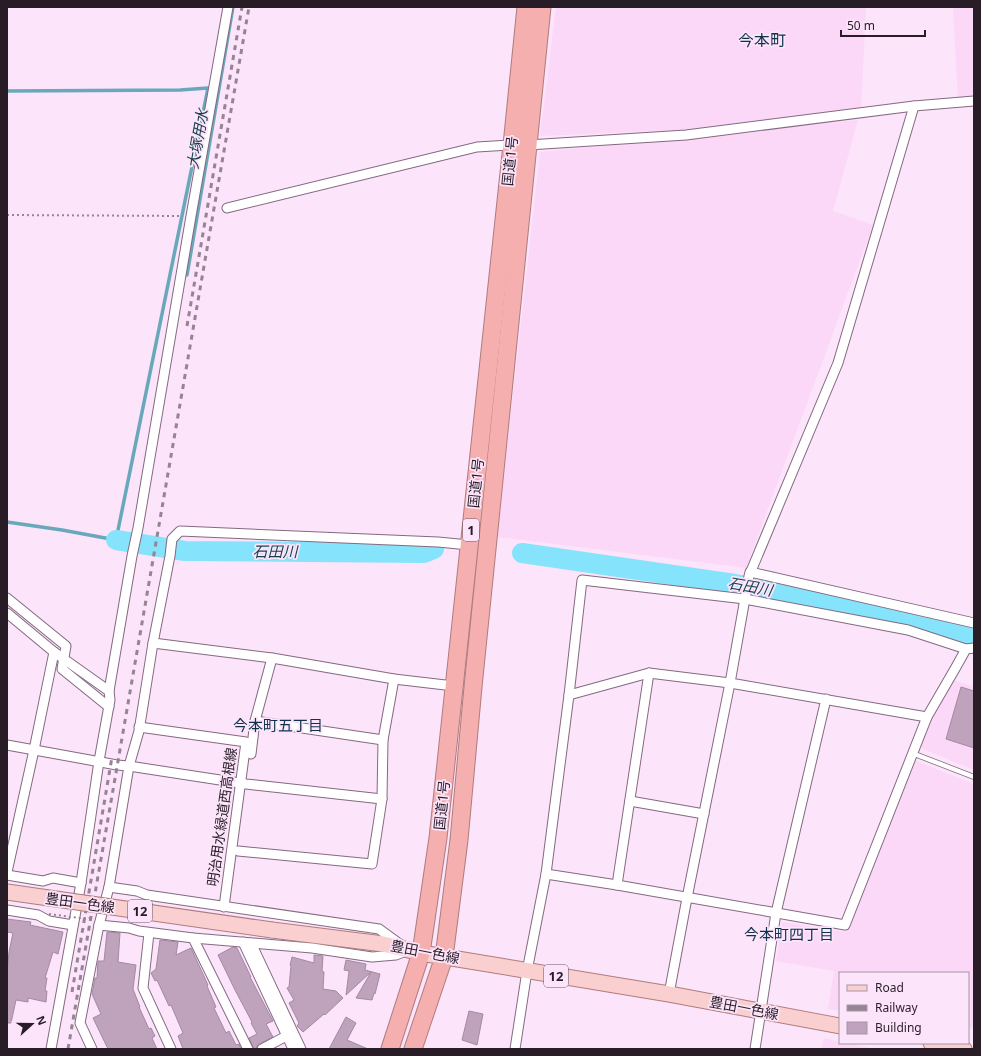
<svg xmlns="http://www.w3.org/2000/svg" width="981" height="1056" font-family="'Noto Sans','Noto Sans JP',sans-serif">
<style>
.built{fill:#fbd7f8}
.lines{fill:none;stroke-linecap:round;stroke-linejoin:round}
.stream{stroke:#69a8bb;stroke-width:3.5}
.river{stroke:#85e4fb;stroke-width:20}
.building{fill:#bfa3bc;stroke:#a489a2}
.lane-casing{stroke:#846981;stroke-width:6}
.street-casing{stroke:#846981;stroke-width:11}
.primary-casing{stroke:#ae7c7f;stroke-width:17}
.highway-casing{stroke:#ae7c7f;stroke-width:19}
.path{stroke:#978596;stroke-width:2;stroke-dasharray:2 3;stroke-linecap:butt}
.lane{stroke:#fff;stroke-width:4.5}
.street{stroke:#fff;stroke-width:9}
.primary{stroke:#facfcf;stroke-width:15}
.highway{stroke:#f6afaf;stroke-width:17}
.rail{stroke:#968494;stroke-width:3;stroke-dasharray:5 5;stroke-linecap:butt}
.primary-bridge-casing{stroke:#ae7c7f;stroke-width:17;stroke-linecap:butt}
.path-bridge{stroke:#978596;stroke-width:2;stroke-dasharray:2 3;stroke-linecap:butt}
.primary-bridge{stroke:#facfcf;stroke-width:15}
.labels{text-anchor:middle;stroke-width:3.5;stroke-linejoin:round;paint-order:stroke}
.shield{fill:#fce4fa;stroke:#685966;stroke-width:1}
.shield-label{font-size:13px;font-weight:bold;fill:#281d27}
.street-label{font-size:14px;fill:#281d27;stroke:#fce4fa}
.water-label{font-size:15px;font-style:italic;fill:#133f49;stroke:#fce4fa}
.neighbourhood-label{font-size:15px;fill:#0f314a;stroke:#fce4fa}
.quarter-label{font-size:16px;fill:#0f314a;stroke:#fce4fa}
</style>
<rect width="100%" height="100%" fill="#fce4fa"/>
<!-- built -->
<g class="built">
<path d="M556 7H866L861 111 679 130 540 136Z"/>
<path d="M953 7H974V99L958 101Z"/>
<path d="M858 120 833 211 873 225 746 568 497 537 540 152Z"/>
<path d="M953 680 974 687V770L923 749 921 745 931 718Z"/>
<path d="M916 761 974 784V1026L968 1030V973H840V1011L828 1009 834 971 776 961 782 922 845 932Z"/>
<path d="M824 1038 840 1042V1043H845L874 1049H821Z"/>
</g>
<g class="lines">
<!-- stream -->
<g class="stream">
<path d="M7 91 180 90 208 88 116 540 62 530 7 522"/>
<path d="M187 275 233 7"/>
</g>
<!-- river -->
<g class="river">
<path d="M116 540 185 551 424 553 434 549"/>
<path d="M522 553 735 584 832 601 951 632 971 636 974 635"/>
</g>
</g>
<!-- building -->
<g class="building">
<path d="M961 687 974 691V748L946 739Z"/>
<path d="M7 919 31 922 30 925 63 932 58 954 53 952 45 978H47L45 991H47L46 1002 28 998V1002L16 1000 11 1023H7V972L9 952 13 933 7 932Z"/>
<path d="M107 932 120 933 118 962 136 965 133 989 140 1007H139L149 1029 151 1028 155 1036 152 1038 157 1049H108L93 1018 101 1014 92 994 95 978H97L98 961H104Z"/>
<path d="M160 940 178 942 176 955 191 948 208 985 207 986 216 1007 214 1008 226 1033 229 1031 236 1045 239 1044 241 1049H183L178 1036 183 1033 171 1005 169 1006 157 980 155 981 151 973 156 969Z"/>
<path d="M233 947 237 948 251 977H250L273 1021 266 1024 273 1037 259 1044 257 1046 256 1049H254L249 1038 257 1034 251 1023 252 1022 235 990 218 955Z"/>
<path d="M314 955 323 956 322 971 324 972 323 989 336 991 343 998 325 1015 324 1014 303 1032 297 1026 299 1023 289 1003 294 1000 287 988 289 987 291 966 290 965 292 957 314 963Z"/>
<path d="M346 960 366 964 365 970 380 974 375 994 374 993 372 1000 356 998 371 972 346 995 349 971 344 970Z"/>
<path d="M469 1011 483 1014 477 1045 462 1040Z"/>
<path d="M346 1017 356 1023 347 1040 368 1049H329Z"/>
</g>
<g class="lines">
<!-- lane casing -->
<g class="lane-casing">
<path id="lane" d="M912 753 974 777"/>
</g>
<!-- street casing -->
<g class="street-casing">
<g id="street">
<path d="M528 145 686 135 914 106 974 101"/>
<path d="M227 208 477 147 512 145"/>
<path d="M750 572 974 623"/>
<path d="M7 598 66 646 62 669 109 707"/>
<path d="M7 613 54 652 109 691 110 700 99 761 81 883 51 1049"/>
<path d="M153 643 170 556 172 539 180 531 438 542 469 545"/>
<path d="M109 691 132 556 138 528 191 216 228 7"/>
<path d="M569 695 649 673 730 683 927 717"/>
<path d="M255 721 383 740"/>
<path d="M139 727 246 742 224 907"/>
<path d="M7 745 117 765 129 766 246 784 382 799"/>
<path d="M251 754 255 721 272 658"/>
<path d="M630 801 704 814"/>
<path d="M238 851 372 864 382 799 383 740 394 679"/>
<path d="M7 872 34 750 54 652"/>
<path d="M546 874 617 885 845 925 927 717 956 667 966 649 974 648"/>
<path d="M7 875 43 881 53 878 81 883"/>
<path d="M617 885 649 673"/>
<path d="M109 887 137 891 147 895 379 929 401 945"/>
<path d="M7 910 38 915 49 921 73 925"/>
<path d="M99 925 129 928 139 931 193 938 312 948 372 957 396 955 406 951"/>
<path d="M149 933 143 988 171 1049"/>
<path d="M193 938 248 1049"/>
<path d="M243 942 293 1049"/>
<path d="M251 943 301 1049"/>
<path d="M669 994 687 898 730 683 749 576 838 363 914 106"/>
<path d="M92 1049 80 1023 99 925 109 887 129 766 139 731 153 643 272 658 394 679 454 686"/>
<path d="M262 1049 292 1033"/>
<path d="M515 1049 527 971 546 874 569 695 582 580 745 599 908 630 966 649"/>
<path d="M755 1049 776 913 826 699"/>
</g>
</g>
<!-- primary casing -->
<g class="primary-casing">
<g id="primary">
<path d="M272 930 383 944 421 953 669 994 840 1026"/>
<path d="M931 1043 964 1049"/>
</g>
</g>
<!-- highway casing -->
<g class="highway-casing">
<g id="highway">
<path d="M390 1049 421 953 438 838 512 145 526 7"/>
<path d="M413 1049 444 957 459 840 473 687 542 7"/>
</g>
</g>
<!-- path -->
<path class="path" d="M7 215 182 216"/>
<!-- lane -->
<use href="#lane" class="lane"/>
<!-- street -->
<use href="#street" class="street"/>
<!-- primary -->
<use href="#primary" class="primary"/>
<!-- highway -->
<use href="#highway" class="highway"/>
<!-- rail -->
<g class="rail">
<path d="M187 326 242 7"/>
<path d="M72 992 112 757"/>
<path d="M68 1049 249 7"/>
</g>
<!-- primary-bridge casing -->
<g class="primary-bridge-casing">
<path id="primary-bridge" d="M7 892 272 930"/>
</g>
<!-- path-bridge -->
<path class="path-bridge" d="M49 914 79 918H90"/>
<!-- primary-bridge -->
<use href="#primary-bridge" class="primary-bridge"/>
</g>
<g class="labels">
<!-- shield labels -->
<g class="shield">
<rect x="463" y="519" width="16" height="22" rx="3"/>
<rect x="128" y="900" width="24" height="22" rx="3"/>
<rect x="544" y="965" width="24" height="22" rx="3"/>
</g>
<g class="shield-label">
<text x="471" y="535">1</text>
<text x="140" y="916">12</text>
<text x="556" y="981">12</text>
</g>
<!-- street labels -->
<g class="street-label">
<text transform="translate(510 161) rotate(-84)" y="5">国道1号</text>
<text transform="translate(476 483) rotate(-84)" y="5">国道1号</text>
<text transform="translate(442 805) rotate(-84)" y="5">国道1号</text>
<text transform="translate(222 817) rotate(-82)" y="5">明治用水緑道西高根線</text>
<text transform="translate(80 903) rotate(8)" y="5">豊田一色線</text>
<text transform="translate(425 952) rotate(11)" y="5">豊田一色線</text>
<text transform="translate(744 1008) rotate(11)" y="5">豊田一色線</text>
</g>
<!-- water labels -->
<g class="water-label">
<text transform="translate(198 139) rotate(-80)" y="5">大塚用水</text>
<text x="275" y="557">石田川</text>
<text transform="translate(750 587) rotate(10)" y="5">石田川</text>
</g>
<!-- neighbourhood labels -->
<g class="neighbourhood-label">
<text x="278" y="731">今本町五丁目</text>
<text x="789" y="940">今本町四丁目</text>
</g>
<!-- quarter labels -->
<g class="quarter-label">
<text x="762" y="46">今本町</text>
</g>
</g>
<!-- border -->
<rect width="981" height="1056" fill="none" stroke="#281d27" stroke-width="16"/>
<!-- legend -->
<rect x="839" y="972" width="130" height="72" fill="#fce4fa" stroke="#a794a6"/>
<rect x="847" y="985" width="20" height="6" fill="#facfcf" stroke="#a794a6"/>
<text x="875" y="992" font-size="12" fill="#281d27">Road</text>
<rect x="847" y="1005" width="20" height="6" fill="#968494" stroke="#a794a6"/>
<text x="875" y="1012" font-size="12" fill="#281d27">Railway</text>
<rect x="847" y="1022" width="20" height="12" fill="#bfa3bc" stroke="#a794a6"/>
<text x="875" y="1032" font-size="12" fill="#281d27">Building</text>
<!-- north arrow -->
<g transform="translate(32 1024) rotate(69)" stroke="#fce4fa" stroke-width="3" paint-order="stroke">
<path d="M0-3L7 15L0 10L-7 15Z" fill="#281d27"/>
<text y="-6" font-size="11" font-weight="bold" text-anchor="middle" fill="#281d27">N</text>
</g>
<!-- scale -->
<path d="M841 30v6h84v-6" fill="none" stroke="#281d27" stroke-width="2"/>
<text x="847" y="30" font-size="12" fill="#281d27" stroke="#fce4fa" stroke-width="3" paint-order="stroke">50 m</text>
</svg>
